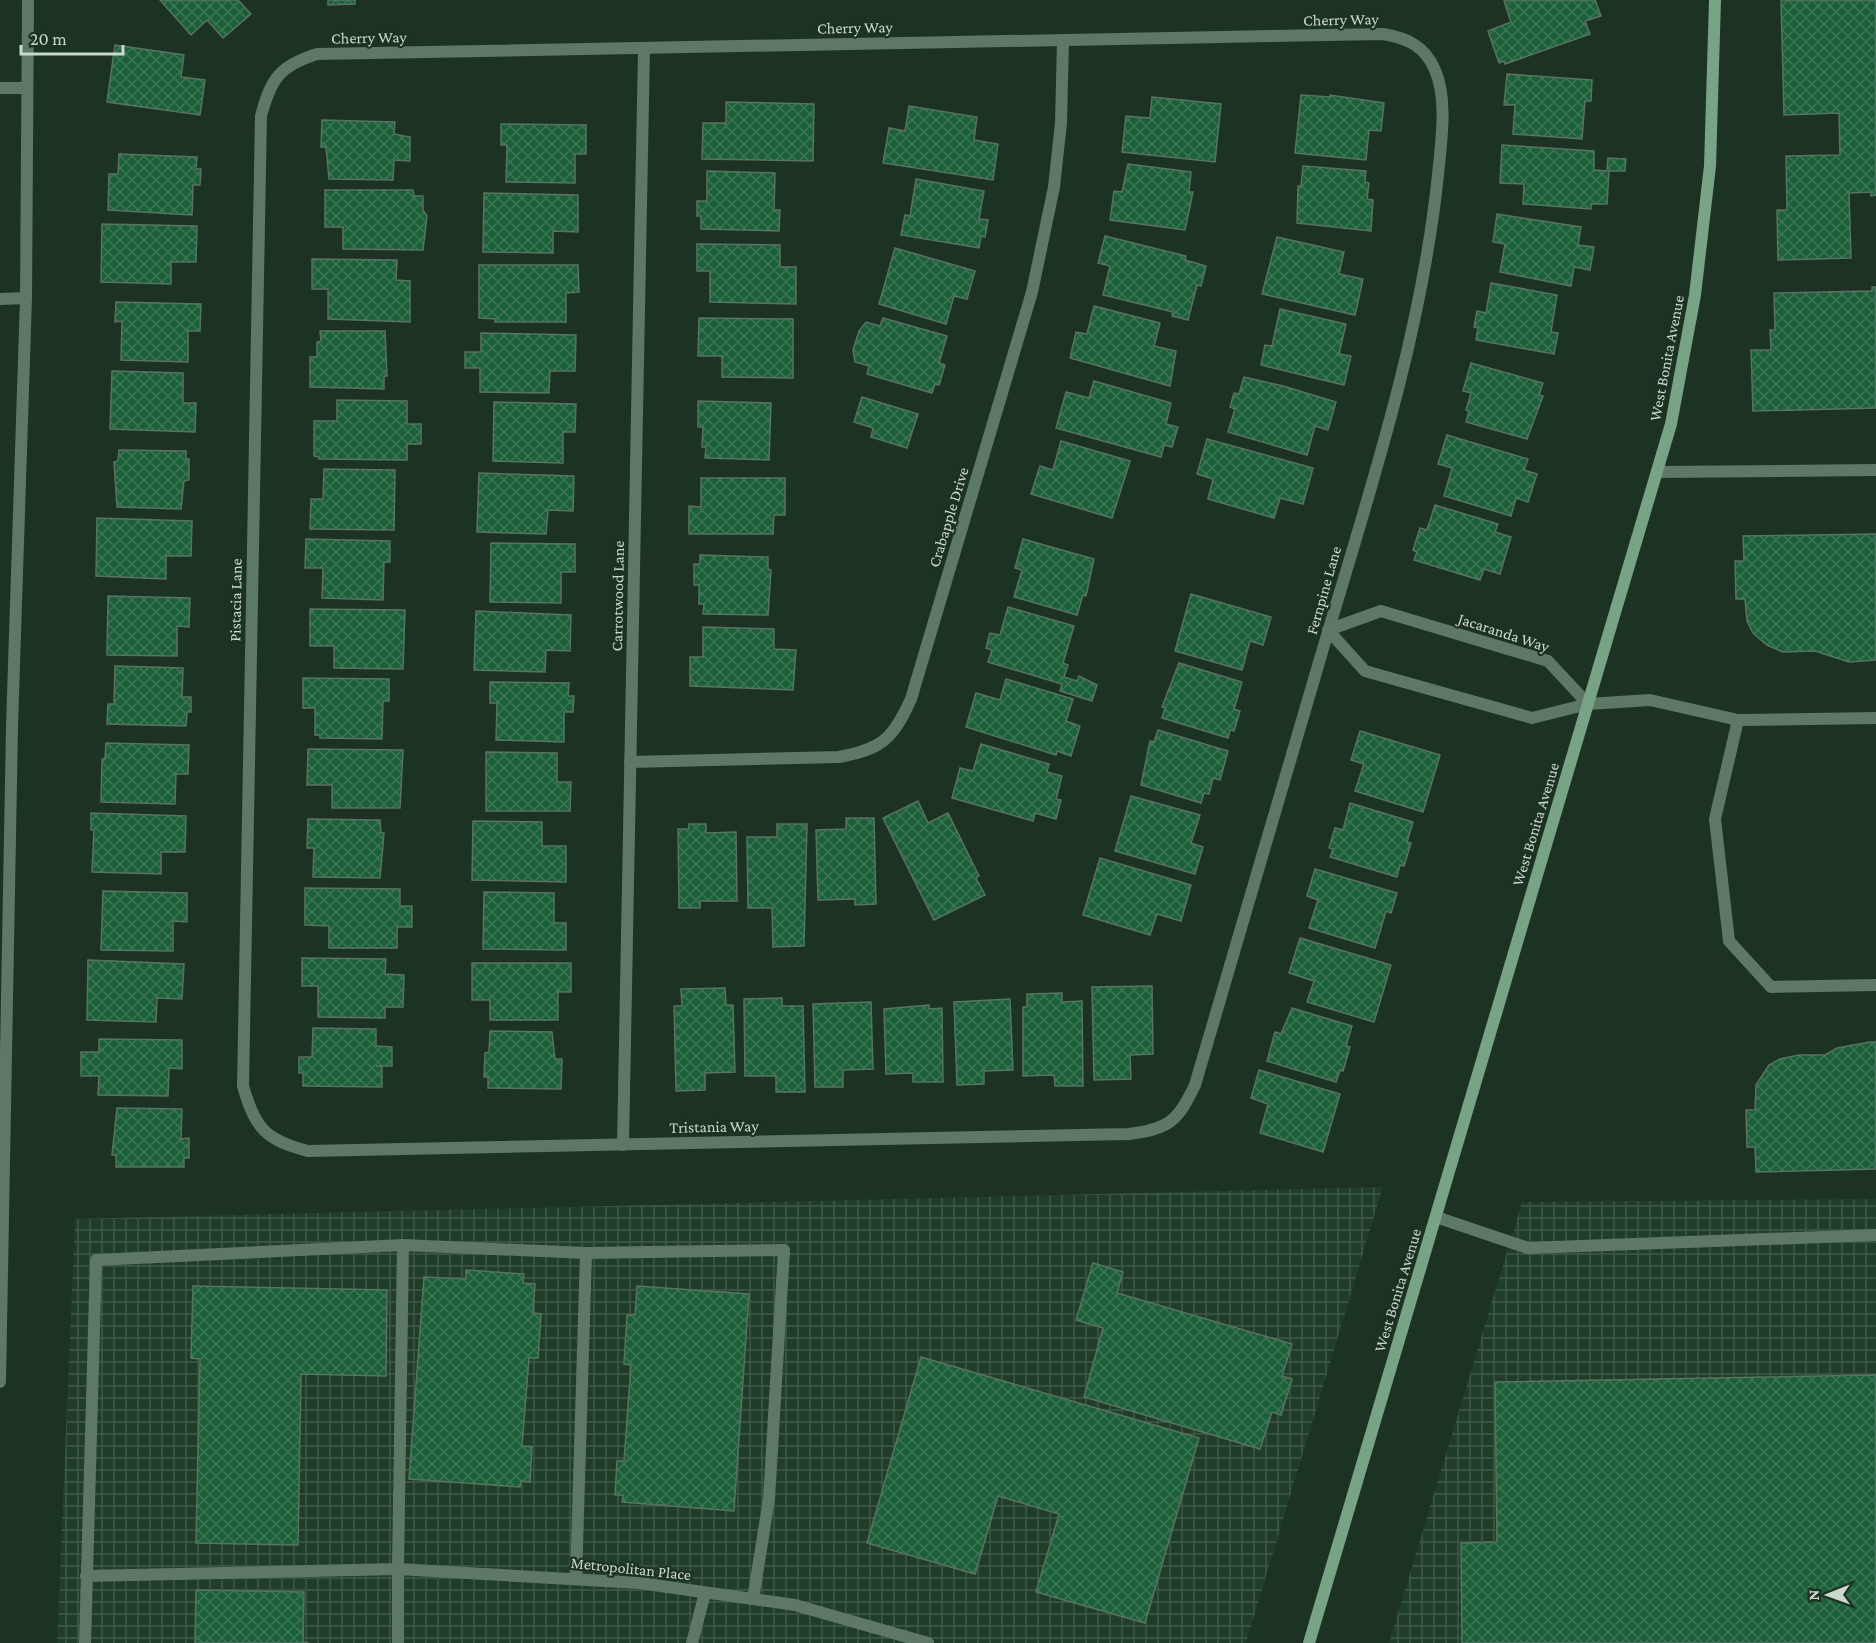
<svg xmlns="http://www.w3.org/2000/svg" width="1876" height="1643" font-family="'Crimson Pro',serif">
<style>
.industrial{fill:url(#industrial-grid)}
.building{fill:url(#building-cross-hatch);stroke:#5a7261;stroke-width:1.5}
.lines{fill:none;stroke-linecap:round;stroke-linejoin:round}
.lane{stroke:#5e7866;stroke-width:12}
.street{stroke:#5e7866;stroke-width:12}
.secondary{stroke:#79a386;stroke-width:12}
.labels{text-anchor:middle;stroke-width:4.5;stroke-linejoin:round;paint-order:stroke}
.street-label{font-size:16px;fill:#cbd8ce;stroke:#1c3223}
</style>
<defs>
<pattern id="industrial-grid" width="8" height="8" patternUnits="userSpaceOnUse" patternTransform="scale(1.5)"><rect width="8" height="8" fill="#203d2a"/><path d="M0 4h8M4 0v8" fill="none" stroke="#3f5848"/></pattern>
<pattern id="building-cross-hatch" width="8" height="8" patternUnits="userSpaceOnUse" patternTransform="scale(1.5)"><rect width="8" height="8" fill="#1c603a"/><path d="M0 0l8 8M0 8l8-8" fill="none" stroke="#3c7655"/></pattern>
</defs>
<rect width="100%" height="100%" fill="#1c3223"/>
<!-- industrial -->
<g class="industrial">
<path d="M1383 1187 1246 1643H57L75 1219Z"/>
<path d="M1876 1199V1643H1389L1522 1202Z"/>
</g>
<!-- building -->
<g class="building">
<path d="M160 0H238L251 14 223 38 207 20 191 35Z"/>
<path d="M328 0H355V4L328 5Z"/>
<path d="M1508 0H1595L1601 16 1585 21 1590 34 1505 64 1504 61 1499 63 1488 31 1511 22 1504 1Z"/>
<path d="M1781 0H1876V195L1871 196V192L1849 193 1851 258 1778 260 1777 210H1787L1786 156 1840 155 1839 113 1784 115Z"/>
<path d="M115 45 184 55 181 77 205 80 200 115 107 102Z"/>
<path d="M1507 74 1592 80 1591 101H1585L1582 139 1513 134 1515 105H1504Z"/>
<path d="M1301 95 1330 97V95L1384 103 1381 131 1369 130 1366 160 1295 153Z"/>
<path d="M1152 97 1221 104 1215 162 1122 152 1126 116 1150 118Z"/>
<path d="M726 102 814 104 813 161 702 159 703 123H726Z"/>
<path d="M909 106 977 117 974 140 998 144 993 180 883 163 889 128 905 131Z"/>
<path d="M322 120 395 122 394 134 410 137V161L394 160 393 180 329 179 326 147H321Z"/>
<path d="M501 124 586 125V154H575V183L506 182 507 145H501Z"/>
<path d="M1502 145 1594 151V170L1607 171 1608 158 1626 159 1625 171H1609L1607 204H1591V209L1523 204 1524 184 1500 183Z"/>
<path d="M119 154 197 157 196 169H201L200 185H193L192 215 108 210 109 174H118Z"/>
<path d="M1128 164 1191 172 1189 192H1193L1185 230 1110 220 1114 191 1122 192Z"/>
<path d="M1303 166 1366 171 1365 182 1369 183 1367 199 1373 200 1371 231 1297 223 1298 186H1301Z"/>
<path d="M707 171 775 173 774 210H780L779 231 701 229V216H697V201H707Z"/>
<path d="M916 179 984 191 979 219 988 220 985 237 981 236 979 248 901 235 905 215 910 216Z"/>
<path d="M325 190H413L414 196H423V210L427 216 423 250 343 249V227H325Z"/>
<path d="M484 193 578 195V232L553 231V253L483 252Z"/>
<path d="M1497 214 1581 227 1578 245 1594 247 1590 270 1574 267 1571 286 1500 272 1505 244 1493 242Z"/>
<path d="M102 224 197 226 196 262H171V284L101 282Z"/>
<path d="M1105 236 1186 256 1185 260 1206 266 1201 286 1197 285 1188 320 1172 316 1173 312 1103 295 1110 266 1098 263Z"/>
<path d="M1277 237 1344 252 1339 274 1363 279 1355 315 1262 294Z"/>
<path d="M697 244 780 245V267H796V304L710 302V271H697Z"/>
<path d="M895 248 975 271 967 299 954 296 946 324 879 304Z"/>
<path d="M312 259 397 260 396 280 410 281V322L328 319V289H312Z"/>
<path d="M479 265H578L579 292 566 293V322H495L496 319 479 318Z"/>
<path d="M1491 283 1557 295 1551 332 1558 333 1554 354 1476 340 1478 328 1474 327 1477 311 1486 313Z"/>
<path d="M1872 287H1876V408L1753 411 1751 350H1771L1770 330H1775L1774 293 1872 291Z"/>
<path d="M116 302 201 304 200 331H188V362L121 360 122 321 115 322Z"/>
<path d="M1094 306 1160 323 1154 346 1176 351 1170 386 1070 358 1076 332 1087 334Z"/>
<path d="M1280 309 1346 324 1339 354 1351 356 1344 385 1261 365 1265 345 1272 346Z"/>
<path d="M699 318 793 319V378L722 377V356H698Z"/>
<path d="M883 318 947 336 939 363 945 365 939 385 935 384 932 393 867 374 869 366 855 362 853 350 859 331 866 322 880 326Z"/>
<path d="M320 331H385L387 376H384V389L310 387V357H317V342L321 341Z"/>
<path d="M481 333 576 335 575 371H550L549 393 480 392V368H465V352H481Z"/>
<path d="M1471 363 1543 383 1539 395 1543 396 1527 439 1466 422 1469 411 1466 410 1471 393 1463 391Z"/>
<path d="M112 371 183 373V403H196L195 432 110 429Z"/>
<path d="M1244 377 1283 386 1336 402 1328 430 1315 426 1307 455 1228 432 1235 409 1230 407 1234 393 1239 394Z"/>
<path d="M1094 381 1171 403 1166 424 1178 427 1172 447 1164 445 1161 457 1056 428 1066 392 1089 398Z"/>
<path d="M862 397 918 414 907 448 871 437 873 428 854 422Z"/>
<path d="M337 400 407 401V424H421V444H407V460L319 459V457L314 456V421H337Z"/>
<path d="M698 401 771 403 769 460 705 458 706 447H702L703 427H698Z"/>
<path d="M494 402 576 404 575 432H563V463L493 461Z"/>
<path d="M1447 435 1528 459 1524 470 1537 474 1528 502 1516 498 1511 516 1444 496 1452 468 1438 464Z"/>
<path d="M1207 439 1313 468 1303 504 1280 498 1274 518 1208 499 1213 479 1197 474Z"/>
<path d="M1061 441 1130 461 1112 518 1031 494 1040 466 1053 470Z"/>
<path d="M119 450 186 451V459H189V480L184 481 181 509 117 507 114 462 118 461Z"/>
<path d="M324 469 395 470 394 530 310 529 311 499H323Z"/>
<path d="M479 473 574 476 573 511 548 510 546 534 477 532Z"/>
<path d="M701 478H785V515H774L773 534H689V506L701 507Z"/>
<path d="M1435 505 1498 524 1495 532 1511 537 1500 574 1484 569 1480 580 1414 560 1417 552 1413 550 1420 528 1427 530Z"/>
<path d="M97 518 192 521 191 556H166V579L96 576Z"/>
<path d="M1876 534V660L1849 662 1815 651 1783 652 1767 645 1753 633 1747 621 1745 599H1736L1735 561H1744L1743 536Z"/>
<path d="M306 539 390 541V562H384L383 600 322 598 323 568H305Z"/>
<path d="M1023 539 1094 559 1086 596 1083 595 1077 615 1014 597 1022 570 1015 568Z"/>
<path d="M491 543 575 544V572H561V603L490 602Z"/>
<path d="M700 555 768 557V569L771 570 768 615 703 614 704 604H699V585H694V564H700Z"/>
<path d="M1191 594 1271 617 1263 645 1250 641 1242 670 1175 651Z"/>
<path d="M108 596 190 598 189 627 177 626V656L107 655Z"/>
<path d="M1008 607 1074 626 1063 663 1068 665 1064 677 1077 681 1079 676 1097 685 1092 701 1060 691 1062 684 988 662 992 650 986 648 990 633 1000 635Z"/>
<path d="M310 609 405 610 403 669 334 668V646H310Z"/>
<path d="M476 611 571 615 570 651 546 650 545 672 474 670Z"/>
<path d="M703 627 774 629V649L796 650 793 690 690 686V657H703Z"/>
<path d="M1179 663 1242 682 1234 709 1240 711 1234 731 1230 730 1228 738 1162 718 1165 708 1162 707Z"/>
<path d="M115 666 183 668 182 697H191V712H187L186 726 107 724 108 704H114Z"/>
<path d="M303 678 389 679V701H383L382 739 320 738V735H315V708H303Z"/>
<path d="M1006 679 1073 699 1066 721 1080 726 1071 756 1057 751 1056 755 966 727 976 693 1000 700Z"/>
<path d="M490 682 569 683 568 696H574L573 712H564V742L496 740 497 703H490Z"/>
<path d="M1158 730 1228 751 1220 780 1213 778 1209 794 1204 793 1201 803 1141 785 1150 741 1154 742Z"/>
<path d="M1360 731 1440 755 1423 812 1355 791 1364 764 1351 760Z"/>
<path d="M106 743 189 745 188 774H176L175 804 101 802 102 759H105Z"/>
<path d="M981 744 1049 764 1047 772 1062 776 1056 799 1061 800 1056 819 1035 813 1033 821 952 798 960 768 973 771Z"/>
<path d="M308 749 403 750 400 808H332V785H307Z"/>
<path d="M486 752 557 753V782H571L570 811H486Z"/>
<path d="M1131 796 1200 815 1191 843 1203 847 1195 874 1115 851Z"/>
<path d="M918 801 928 823 948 813 979 876 976 878 985 895 934 920 883 818Z"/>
<path d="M1350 803 1413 822 1407 842 1411 843 1404 866 1400 865 1397 877 1330 857 1333 849 1329 848 1335 828 1343 830Z"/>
<path d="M91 813 186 816 185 852H161V874L92 872 94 830H91Z"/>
<path d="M846 818H874L876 904 855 905V899L818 900 816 830 846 829Z"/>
<path d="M308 819 380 820 381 833H384L380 878 313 877 314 848H307Z"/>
<path d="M473 821 542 822V846H566V882L472 880Z"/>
<path d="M689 824H706V833L736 832 737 901H700V908H679L678 829H689Z"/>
<path d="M777 824H807L804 946 773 947 772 908H748L747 837H777Z"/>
<path d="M1100 858 1191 885 1181 921 1157 914 1150 935 1083 915Z"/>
<path d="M1315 869 1397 893 1391 913 1386 911 1375 948 1309 928 1318 900 1307 896Z"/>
<path d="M305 888 400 889V906H412V927H397V948H329V926L305 925Z"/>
<path d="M103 891 187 893V922L173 921V951L101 950Z"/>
<path d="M484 892 554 893V923H566V950L483 949Z"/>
<path d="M1300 938 1391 965 1374 1022 1307 1002 1314 981 1289 973Z"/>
<path d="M302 958 386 959 385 974 404 975 403 1007H385V1018L318 1017V986H302Z"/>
<path d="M88 960 184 964 182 999 157 998 156 1022 87 1020Z"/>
<path d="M472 963H571V992H558V1020H490V1000H472Z"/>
<path d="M1152 986 1153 1054 1130 1055 1131 1079 1094 1080 1092 987Z"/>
<path d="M725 988 726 1005H733L735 1072 705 1073V1090L676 1091 674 1006H682L681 989Z"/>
<path d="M1062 993V1002L1082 1001 1083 1086H1055L1054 1075 1023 1076V1007H1027V994Z"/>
<path d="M782 998V1006H803L805 1092H776V1076H745L744 999Z"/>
<path d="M1010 999 1013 1070 984 1071V1084L957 1085 954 1002Z"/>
<path d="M871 1002 873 1069 843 1070V1087H815L813 1004Z"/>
<path d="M929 1005V1009L942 1008 943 1082H913V1073L886 1074 884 1009Z"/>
<path d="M1292 1008 1352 1026 1346 1046 1350 1047 1343 1071 1340 1070 1336 1082 1267 1061 1275 1032 1281 1034Z"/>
<path d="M313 1028 376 1029V1046L392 1047V1066H376L382 1067V1087L303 1086V1073H299V1057H312Z"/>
<path d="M490 1031 552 1032 555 1059H562L561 1089 488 1088V1077H484L485 1053 489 1052Z"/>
<path d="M99 1039 182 1040V1069L169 1068 168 1096 98 1095 99 1076H81V1052H99Z"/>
<path d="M1870 1042H1876V1169L1756 1172 1755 1147H1747L1746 1110H1755L1756 1085 1769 1065 1780 1059 1799 1055H1825L1837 1048Z"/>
<path d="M1259 1070 1340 1094 1323 1152 1260 1133 1268 1104 1251 1098Z"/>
<path d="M117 1108 182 1109 181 1139 189 1138V1158H184V1167H116V1155H112Z"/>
<path d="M1093 1263 1123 1272 1117 1293 1292 1344 1282 1376 1292 1379 1281 1415 1272 1412 1260 1449 1084 1397 1103 1328 1076 1320Z"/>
<path d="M466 1270 524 1274 523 1283 535 1284 533 1313 541 1314 538 1358H529L522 1446 532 1447 530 1482 521 1481 520 1487 409 1479 424 1277 466 1279Z"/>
<path d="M193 1286 387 1290 386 1376 301 1374 298 1545 196 1543 200 1359 191 1358Z"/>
<path d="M637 1286 749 1294 734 1511 622 1502 623 1495H615L617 1461H624L631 1365 624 1364 627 1315H635Z"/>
<path d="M921 1357 1199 1438 1145 1623 1036 1592 1059 1514 998 1496 975 1574 867 1543Z"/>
<path d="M1876 1375V1643H1462L1461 1543 1497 1542 1495 1382Z"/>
<path d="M196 1590 304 1592 303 1642 309 1643H195Z"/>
</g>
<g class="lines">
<!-- lane -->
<g class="lane">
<path d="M0 88H27"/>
<path d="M1657 472 1876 470"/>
<path d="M1588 704 1650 700 1738 720 1876 718"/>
<path d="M1738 720 1715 819 1729 941 1771 987 1876 985"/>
<path d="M1436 1217 1528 1248 1876 1235"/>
<path d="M86 1576 398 1569 403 1245"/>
<path d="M576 1579 586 1253"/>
<path d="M85 1643 96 1260 403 1245 586 1253 784 1250 769 1499 753 1599"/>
<path d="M692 1643 705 1593"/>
</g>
<!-- street -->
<g class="street">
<path d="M1383 34C1407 38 1425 46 1435 70 1448 100 1441 143 1438 175 1420 347 1363 511 1315 676 1275 812 1235 948 1195 1085 1178 1121 1169 1129 1129 1134L308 1151C265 1140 255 1128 243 1086L261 116C271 79 279 66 317 54Z"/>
<path d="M0 299 26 298"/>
<path d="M1381 611 1548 661 1588 704 1532 718 1404 682 1365 671 1328 630Z"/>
<path d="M630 762 839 757C882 749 893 739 911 699L1032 292 1054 187 1061 123 1063 40"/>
<path d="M623 1145 644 48"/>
<path d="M0 1382 12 726 26 298 28 0"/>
<path d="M398 1643V1569L639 1583 753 1599 795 1605 928 1643"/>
</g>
<!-- secondary -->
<path class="secondary" d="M1309 1643 1671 424 1695 295 1710 166 1715 0"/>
</g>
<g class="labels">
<!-- street labels -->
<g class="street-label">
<text transform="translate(1341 19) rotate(-1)" y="6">Cherry Way</text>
<text transform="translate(855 27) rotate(-1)" y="6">Cherry Way</text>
<text transform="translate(369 37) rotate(-1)" y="6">Cherry Way</text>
<text transform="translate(1666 358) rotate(-79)" y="6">West Bonita Avenue</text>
<text transform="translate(948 517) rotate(-73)" y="6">Crabapple Drive</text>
<text transform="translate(1323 590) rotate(-74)" y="6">Fernpine Lane</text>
<text transform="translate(617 596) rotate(-89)" y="6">Carrotwood Lane</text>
<text transform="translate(235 600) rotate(-89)" y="6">Pistacia Lane</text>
<text transform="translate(1504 632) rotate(18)" y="6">Jacaranda Way</text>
<text transform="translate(1535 824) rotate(-73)" y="6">West Bonita Avenue</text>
<text transform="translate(714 1126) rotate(-1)" y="6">Tristania Way</text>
<text transform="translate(1397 1290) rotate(-73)" y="6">West Bonita Avenue</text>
<text transform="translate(631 1568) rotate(6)" y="6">Metropolitan Place</text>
</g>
</g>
<!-- north arrow -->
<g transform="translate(1828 1595) rotate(269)" stroke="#1c3223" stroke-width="4.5" paint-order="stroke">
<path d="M0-4.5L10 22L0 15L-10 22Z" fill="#cbd8ce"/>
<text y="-9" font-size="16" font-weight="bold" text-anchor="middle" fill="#cbd8ce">N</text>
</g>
<!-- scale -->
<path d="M21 45v9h102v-9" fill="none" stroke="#cbd8ce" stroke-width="3"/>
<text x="30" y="45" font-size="18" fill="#cbd8ce" stroke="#1c3223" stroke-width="4.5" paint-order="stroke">20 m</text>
</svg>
